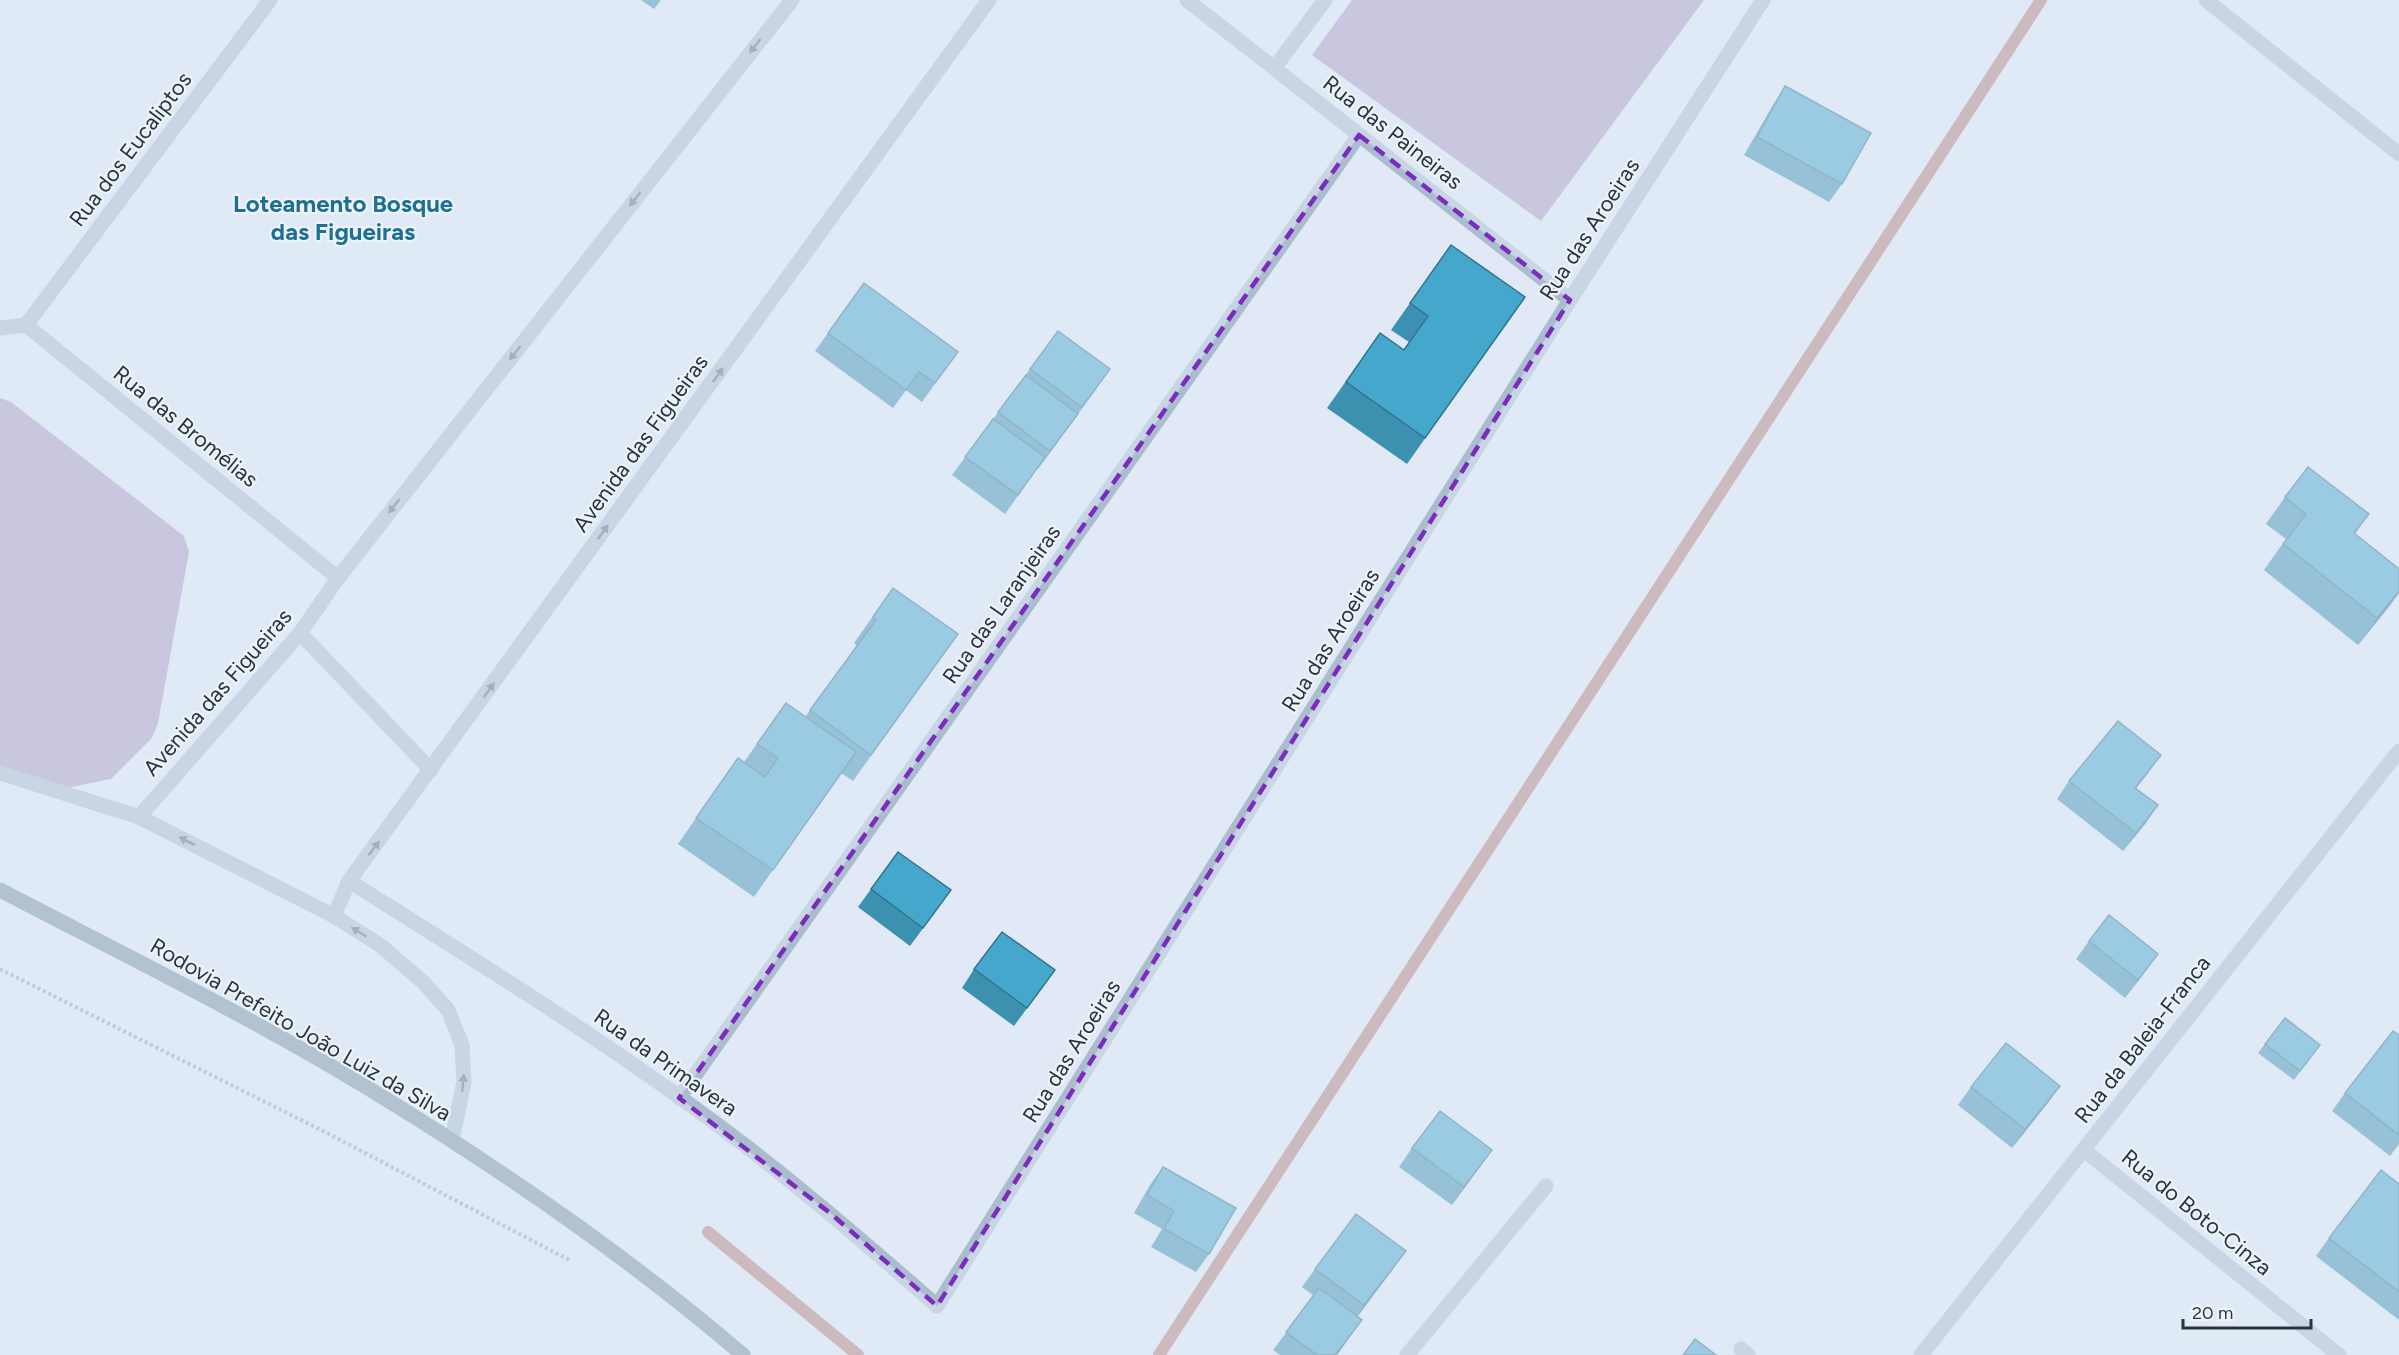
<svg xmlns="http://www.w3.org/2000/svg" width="2399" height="1355" font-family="Figtree,sans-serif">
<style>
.green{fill:#ad9ec5}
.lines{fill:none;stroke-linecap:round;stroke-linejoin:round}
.stream{stroke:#b4817d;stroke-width:12}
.path{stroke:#94a8ba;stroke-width:4;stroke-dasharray:3 3;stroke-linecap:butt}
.minor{stroke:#aabcce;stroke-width:15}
.secondary{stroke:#7b93a2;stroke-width:15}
.wall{fill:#3c90b0}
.shaded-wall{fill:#317590}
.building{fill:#46a7cd;stroke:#317590;stroke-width:1.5}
.oneway{fill:#5d6b76}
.marked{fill:none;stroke:#7b2cbf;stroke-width:4.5;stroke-dasharray:12 8;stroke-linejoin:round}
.labels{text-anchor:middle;stroke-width:4.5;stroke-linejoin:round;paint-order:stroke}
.street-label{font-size:22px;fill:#2a353b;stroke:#edf3fb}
.neighbourhood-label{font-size:24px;font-weight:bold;fill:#1e7090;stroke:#edf3fb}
</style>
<rect width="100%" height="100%" fill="#e0e9f5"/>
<g class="green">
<path d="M1352 0H1704L1541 221 1312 55Z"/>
<path d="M0 398 11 402 184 536 189 552 158 723 152 738 111 779 52 791 0 768Z"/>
</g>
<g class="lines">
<g class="stream">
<path d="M708 1232 858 1355"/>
<path d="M1159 1355 2041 0"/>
</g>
<path class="path" d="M0 969 325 1132 571 1261"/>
<g class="minor">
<path d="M1187 0 1570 300"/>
<path d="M2206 0 2399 154"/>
<path d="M1275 67 1325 0"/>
<path d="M26 325 270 0"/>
<path d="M0 328 26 325 338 578"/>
<path d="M300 633 431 770"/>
<path d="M0 773 139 817 334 916 380 945 423 982 448 1010 462 1045 464 1082 452 1140"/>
<path d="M139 817 300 633 338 578 792 0"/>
<path d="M349 881C487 968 627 1054 756 1154 819 1203 878 1254 937 1306L1570 300 1763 0"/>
<path d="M334 916 349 881 989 0"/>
<path d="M679 1098 1359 135"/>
<path d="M2084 1150 2339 1355"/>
<path d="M1741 1349 1748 1355"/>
<path d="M1407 1355 1546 1186"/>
<path d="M1921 1355 2399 751"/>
</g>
<path class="secondary" d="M0 890C121 953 245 1014 363 1085 495 1165 625 1254 743 1355"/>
</g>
<g class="wall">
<path d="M641 0H661L654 9Z"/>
<path d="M1785 86 1842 184 1829 202 1744 155 1773 105Z"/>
<path d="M1451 245 1525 297 1407 464 1327 408 1380 333 1404 350 1409 342 1391 330Z"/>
<path d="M1058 331 1097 388 1038 469H1037L1005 514 952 475Z"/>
<path d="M828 333 958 352 922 402 906 390 893 408 815 351Z"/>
<path d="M2285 497 2369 514 2355 534 2391 604 2358 645 2264 570 2286 539 2266 524Z"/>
<path d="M893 588 958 634 853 781 841 773 754 897 678 844 738 758 744 762 786 703 805 717 857 646 854 643Z"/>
<path d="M2148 773 2136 788 2158 805 2145 824 2123 851 2057 799 2069 781Z"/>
<path d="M871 889 938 908 910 946 858 907Z"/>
<path d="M2089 941 2158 954 2125 998 2076 959Z"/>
<path d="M974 969 1042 988 1014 1026 962 988Z"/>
<path d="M2399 1035V1144L2390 1156 2332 1111 2345 1093Z"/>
<path d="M2265 1044 2320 1045 2294 1080 2258 1053Z"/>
<path d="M2060 1086 2047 1104 2012 1148 1958 1105 1971 1087Z"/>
<path d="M1412 1148 1492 1150 1452 1205 1399 1167Z"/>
<path d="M1163 1167 1209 1254 1196 1272 1151 1247 1162 1229 1134 1213 1150 1185Z"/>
<path d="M2399 1184V1320L2316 1256 2329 1238Z"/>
<path d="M1315 1269H1393L1357 1316 1349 1338 1337 1355H1280L1273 1350 1314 1296 1302 1287Z"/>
</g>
<g class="shaded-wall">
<path d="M1078 414 1065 432 1038 469 1050 451Z"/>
<path d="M2399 591V593L2391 604 2358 645 2377 618Z"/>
<path d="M2161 755 2148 773 2122 806 2135 788Z"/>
<path d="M2158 805 2145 824 2123 851 2136 833Z"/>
<path d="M2158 954 2145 972 2125 998 2138 980Z"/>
<path d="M2060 1086 2047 1104 2012 1148 2025 1129Z"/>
<path d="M1492 1150 1479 1168 1452 1205 1464 1187Z"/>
<path d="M1406 1251 1393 1269 1352 1324 1364 1305Z"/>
<path d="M1362 1320 1349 1338 1337 1355H1335Z"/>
</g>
<g class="building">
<path d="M1785 86 1871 133 1842 184 1757 137Z"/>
<path d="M1451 245 1525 297 1425 438 1346 382 1380 333 1404 350 1428 316 1410 303Z"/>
<path d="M864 283 958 352 935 383 919 372 906 390 828 333Z"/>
<path d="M1058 331 1110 369 1082 407 1030 369Z"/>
<path d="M1026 375 1078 414 1050 451 998 412Z"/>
<path d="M993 419 1045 457 1018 495 965 457Z"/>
<path d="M2308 467 2369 514 2354 533 2399 569V591L2377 618 2283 544 2306 514 2285 497Z"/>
<path d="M893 588 958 634 871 755 810 710 876 620 873 617Z"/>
<path d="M786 703 856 752 773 870 696 818 738 758 765 777 778 758 757 744Z"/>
<path d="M2118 721 2161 755 2135 788 2158 805 2136 833 2069 781Z"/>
<path d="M898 852 951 890 923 928 871 889Z"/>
<path d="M2109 915 2158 954 2138 980 2089 941Z"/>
<path d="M1002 932 1055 970 1027 1008 974 969Z"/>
<path d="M2285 1018 2320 1045 2300 1071 2265 1044Z"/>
<path d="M2393 1031 2399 1035V1135L2345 1093Z"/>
<path d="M2006 1043 2060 1086 2025 1129 1971 1087Z"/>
<path d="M1440 1111 1492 1150 1464 1187 1412 1148Z"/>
<path d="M1163 1167 1236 1208 1209 1254 1164 1229 1174 1211 1147 1195Z"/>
<path d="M2381 1170 2399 1184V1292L2329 1238Z"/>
<path d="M1356 1214 1406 1251 1364 1305 1315 1269Z"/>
<path d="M1319 1288 1362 1320 1335 1355H1317L1286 1332Z"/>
<path d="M1695 1339 1716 1355H1683Z"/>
</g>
<defs><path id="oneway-solid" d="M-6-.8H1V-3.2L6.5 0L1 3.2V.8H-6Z" transform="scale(1.5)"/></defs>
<g class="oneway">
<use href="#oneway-solid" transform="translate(755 46) rotate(128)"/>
<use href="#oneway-solid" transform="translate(635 199) rotate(128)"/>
<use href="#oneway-solid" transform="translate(515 353) rotate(128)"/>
<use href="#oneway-solid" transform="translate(718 375) rotate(-54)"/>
<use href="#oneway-solid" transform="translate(394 506) rotate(128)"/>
<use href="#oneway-solid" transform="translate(603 532) rotate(-54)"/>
<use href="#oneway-solid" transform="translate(489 690) rotate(-54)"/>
<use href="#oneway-solid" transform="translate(187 841) rotate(-153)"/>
<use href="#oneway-solid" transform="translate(374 848) rotate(-53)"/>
<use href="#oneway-solid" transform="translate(359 932) rotate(-148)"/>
<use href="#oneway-solid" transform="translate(463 1083) rotate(-85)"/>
</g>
<path d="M0 0H2399V1355H0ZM1359 135 1570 300 937 1306 830 1213 679 1098Z" fill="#e0e9f5" fill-opacity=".55" fill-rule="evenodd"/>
<path class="marked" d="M1359 135 1570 300 937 1306 830 1213 679 1098Z"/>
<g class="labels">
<g class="street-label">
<text transform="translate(1393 132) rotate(38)" y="8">Rua das Paineiras</text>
<text transform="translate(130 149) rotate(-53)" y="8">Rua dos Eucaliptos</text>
<text transform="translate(1589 229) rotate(-57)" y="8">Rua das Aroeiras</text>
<text transform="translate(186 426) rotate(39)" y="8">Rua das Bromélias</text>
<text transform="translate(640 443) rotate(-54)" y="8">Avenida das Figueiras</text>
<text transform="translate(1001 604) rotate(-55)" y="8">Rua das Laranjeiras</text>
<text transform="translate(1330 640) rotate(-58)" y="8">Rua das Aroeiras</text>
<text transform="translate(217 692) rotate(-49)" y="8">Avenida das Figueiras</text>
<text transform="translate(301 1029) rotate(30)" y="8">Rodovia Prefeito João Luiz da Silva</text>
<text transform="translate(2142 1039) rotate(-52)" y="8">Rua da Baleia-Franca</text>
<text transform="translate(1071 1051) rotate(-58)" y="8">Rua das Aroeiras</text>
<text transform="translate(666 1062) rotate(35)" y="8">Rua da Primavera</text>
<text transform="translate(2197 1212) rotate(39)" y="8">Rua do Boto-Cinza</text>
</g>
<g class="neighbourhood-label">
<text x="343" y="212">Loteamento Bosque<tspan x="343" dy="28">das Figueiras</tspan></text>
</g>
</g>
<path d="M2183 1319v9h128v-9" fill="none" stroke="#2a353b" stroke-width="3"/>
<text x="2192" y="1319" font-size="18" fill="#2a353b" stroke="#edf3fb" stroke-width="4.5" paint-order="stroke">20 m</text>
</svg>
